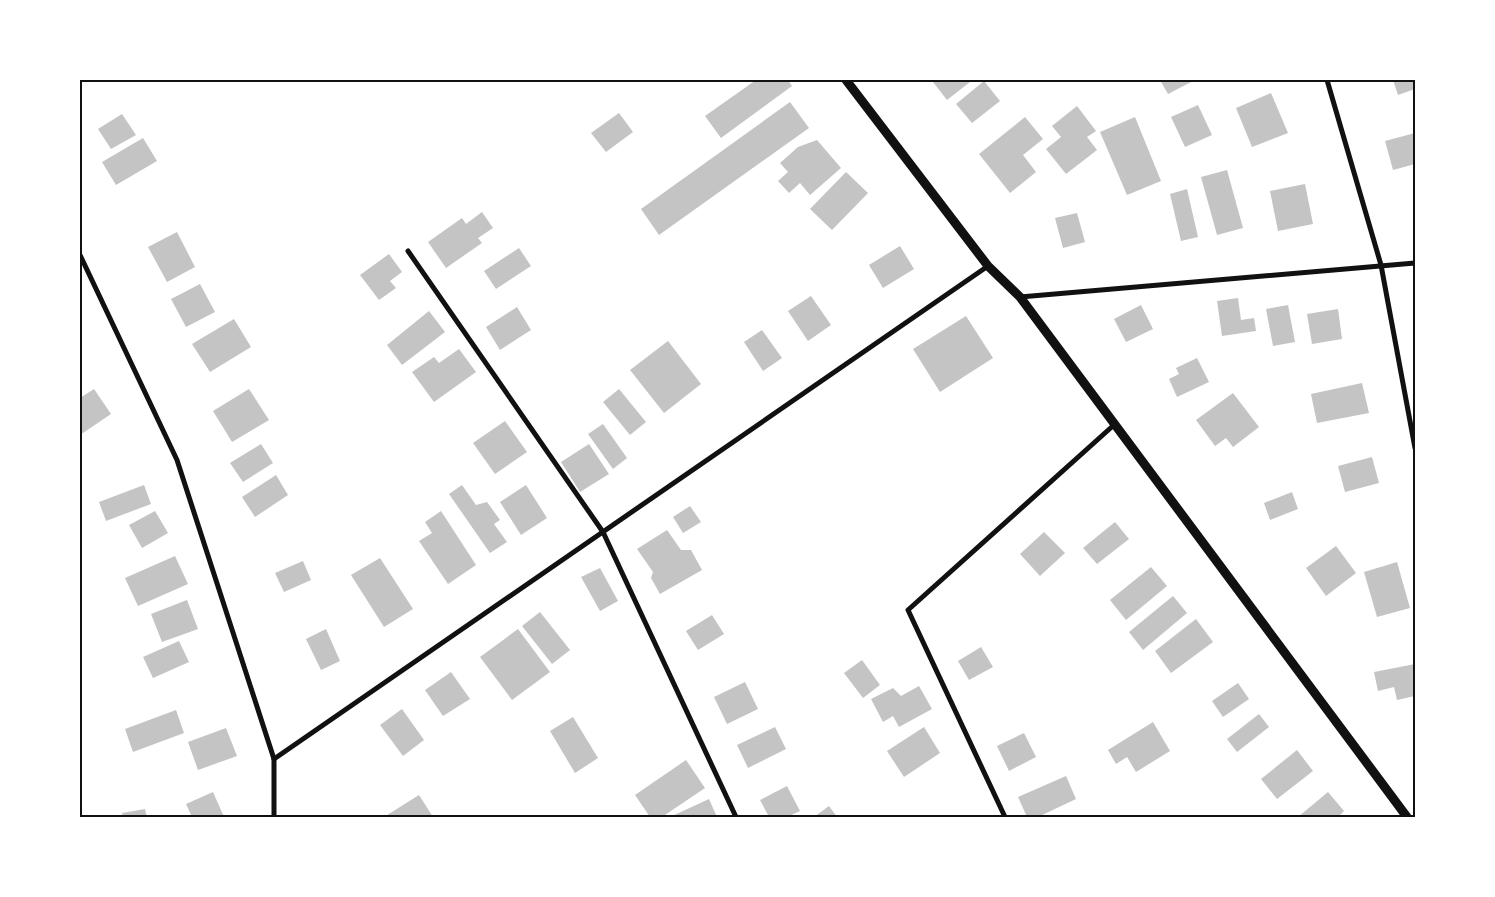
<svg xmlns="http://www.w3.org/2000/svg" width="1495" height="897" font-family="'Roboto Condensed',sans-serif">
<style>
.building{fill:#c4c4c4}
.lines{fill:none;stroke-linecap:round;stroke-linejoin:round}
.minor{stroke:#111;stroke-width:5}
.tertiary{stroke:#111;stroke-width:9}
.neatline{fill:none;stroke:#111;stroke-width:2}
</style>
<rect width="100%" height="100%" fill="#fff"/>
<g class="building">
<path d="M756 80H788L792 86 721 138 705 116Z"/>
<path d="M936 80H968L970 82 947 100 933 82Z"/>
<path d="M1160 80H1195L1168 94Z"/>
<path d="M1393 80H1415V89L1398 95Z"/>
<path d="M984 81 1000 101 972 123 956 104Z"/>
<path d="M1271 93 1288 133 1252 147 1236 108Z"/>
<path d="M790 102 809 128 659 235 641 209Z"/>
<path d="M1198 105 1212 135 1185 147 1171 117Z"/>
<path d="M1077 106 1096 131 1087 137 1097 150 1066 174 1046 149 1061 137 1052 126Z"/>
<path d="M619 113 633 132 606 152 591 133Z"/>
<path d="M122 114 136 135 111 149 98 129Z"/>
<path d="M1025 117 1043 139 1023 155 1036 172 1010 193 979 154Z"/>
<path d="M1135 117 1161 181 1127 195 1100 132Z"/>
<path d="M1415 133V164L1393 170 1385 141Z"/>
<path d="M143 138 157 161 116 185 102 162Z"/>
<path d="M817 140 841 168 810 195 800 183 789 193 778 181 788 172 780 163 798 147Z"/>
<path d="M1227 170 1243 228 1217 235 1201 177Z"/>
<path d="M846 172 868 193 832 230 810 209Z"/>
<path d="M1305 184 1313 224 1278 231 1270 191Z"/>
<path d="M1187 189 1198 237 1181 241 1170 194Z"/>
<path d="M482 212 493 228 478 238 482 243 446 268 428 242 462 218 466 224Z"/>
<path d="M1077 213 1085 242 1063 248 1055 218Z"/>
<path d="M177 232 195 267 167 282 148 247Z"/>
<path d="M900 246 914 269 883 288 869 265Z"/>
<path d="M519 248 531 266 496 289 484 271Z"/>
<path d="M389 254 402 272 390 281 396 288 379 300 360 275Z"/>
<path d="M200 284 215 312 186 327 171 299Z"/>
<path d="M811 296 831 325 808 341 788 311Z"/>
<path d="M1238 298 1241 320 1254 318 1256 331 1222 336 1217 301Z"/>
<path d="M1141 305 1153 329 1126 342 1114 319Z"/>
<path d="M1288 305 1295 342 1273 346 1266 309Z"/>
<path d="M517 307 531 330 500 350 486 327Z"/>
<path d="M1338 309 1342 339 1312 344 1307 314Z"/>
<path d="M429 311 445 332 402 365 387 345Z"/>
<path d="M966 316 993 358 940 392 913 349Z"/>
<path d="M234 319 251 347 210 372 192 344Z"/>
<path d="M762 330 782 358 763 371 744 342Z"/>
<path d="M668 341 701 384 664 413 630 370Z"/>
<path d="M459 349 476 372 434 402 412 372 434 357 439 363Z"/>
<path d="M1197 358 1209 382 1177 397 1169 379 1179 374 1176 368Z"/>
<path d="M1362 383 1369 413 1317 423 1311 394Z"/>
<path d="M94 389 111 414 80 435V398Z"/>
<path d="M249 389 269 420 232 442 213 411Z"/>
<path d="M619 389 646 422 630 435 603 402Z"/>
<path d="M1233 393 1259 427 1233 447 1226 438 1215 446 1196 420Z"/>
<path d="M505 421 527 452 495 474 473 443Z"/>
<path d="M603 424 627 458 613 469 588 434Z"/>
<path d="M261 444 273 463 243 482 230 463Z"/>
<path d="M589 444 609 474 580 492 561 462Z"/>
<path d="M1372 457 1379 483 1345 492 1338 466Z"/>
<path d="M276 475 288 495 255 517 242 497Z"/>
<path d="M144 485 151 504 106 521 99 502Z"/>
<path d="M462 485 476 505 487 502 500 520 494 524 507 542 490 553 449 494Z"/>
<path d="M526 485 547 518 521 535 500 502Z"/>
<path d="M1292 492 1298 509 1270 520 1264 503Z"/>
<path d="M690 506 701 522 683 533 673 517Z"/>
<path d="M155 511 168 533 142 548 129 525Z"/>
<path d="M441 511 476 565 448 584 419 541 432 533 425 522Z"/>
<path d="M1115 522 1129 539 1097 564 1083 548Z"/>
<path d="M667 530 681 550H691L702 570 660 594 651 578 653 572 637 549Z"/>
<path d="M1044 532 1065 553 1040 576 1020 554Z"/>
<path d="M1336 546 1356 573 1326 596 1306 568Z"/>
<path d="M175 556 188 584 138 606 125 578Z"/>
<path d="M380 558 413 609 384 627 351 575Z"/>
<path d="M303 561 311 580 284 592 275 573Z"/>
<path d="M1397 562 1410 608 1377 617 1364 572Z"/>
<path d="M1151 567 1167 586 1126 620 1110 600Z"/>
<path d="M600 568 618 601 600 611 581 577Z"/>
<path d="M1173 596 1187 613 1143 650 1129 632Z"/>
<path d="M187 600 198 629 162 642 151 614Z"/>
<path d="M540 612 570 650 552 664 522 626Z"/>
<path d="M712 615 724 634 698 650 686 631Z"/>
<path d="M1196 619 1213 642 1171 673 1155 651Z"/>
<path d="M326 629 340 661 321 670 306 639Z"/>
<path d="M518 629 550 672 512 700 480 657Z"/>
<path d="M179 641 189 662 153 678 143 657Z"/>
<path d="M981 647 993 667 969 680 958 661Z"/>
<path d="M862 660 880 685 863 698 844 673Z"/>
<path d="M1415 664V696L1397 700 1394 687 1378 691 1374 672Z"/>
<path d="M451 672 470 699 443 716 425 690Z"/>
<path d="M745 682 758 709 727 724 714 697Z"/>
<path d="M1238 683 1249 699 1223 717 1212 701Z"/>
<path d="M919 686 932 709 899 727 893 716 883 722 871 699 893 688 901 696Z"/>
<path d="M402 709 424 740 403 756 380 725Z"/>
<path d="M176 710 184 733 133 752 125 729Z"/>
<path d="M1259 714 1269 727 1237 752 1227 739Z"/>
<path d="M573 717 598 758 575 773 550 731Z"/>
<path d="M1153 722 1170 751 1136 772 1127 757 1116 764 1108 750Z"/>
<path d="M775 727 786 749 748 768 737 745Z"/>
<path d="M924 727 940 753 904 777 887 751Z"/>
<path d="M226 728 237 756 198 770 188 742Z"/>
<path d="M1024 733 1036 757 1009 771 997 746Z"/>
<path d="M1297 750 1313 771 1277 799 1261 779Z"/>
<path d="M686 760 705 788 662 817H650L635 795Z"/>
<path d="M1066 776 1076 799 1038 817H1027L1018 797Z"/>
<path d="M787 786 800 811 787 817H769L760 800Z"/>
<path d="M213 792 224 817H192L186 804Z"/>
<path d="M1328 792 1344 811 1338 817H1298Z"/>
<path d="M419 795 433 817H384Z"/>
<path d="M709 799 717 817H670Z"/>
<path d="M829 806 837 817H814Z"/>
<path d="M145 809 147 817H123L122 813Z"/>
</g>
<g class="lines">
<g class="minor">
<path d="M1327 80 1381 265 1415 448"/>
<path d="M408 251 603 532 736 817"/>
<path d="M80 255 177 460 274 759V817"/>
<path d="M1020 297 1415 263"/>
<path d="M274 759 988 266"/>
<path d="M1005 817 908 610 1115 424"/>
</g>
<path class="tertiary" d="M846 80 988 266 1020 297 1407 817"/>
</g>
<rect width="1495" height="897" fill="none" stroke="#ffffff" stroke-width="162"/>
<rect x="81" y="81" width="1333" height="735" class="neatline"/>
</svg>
